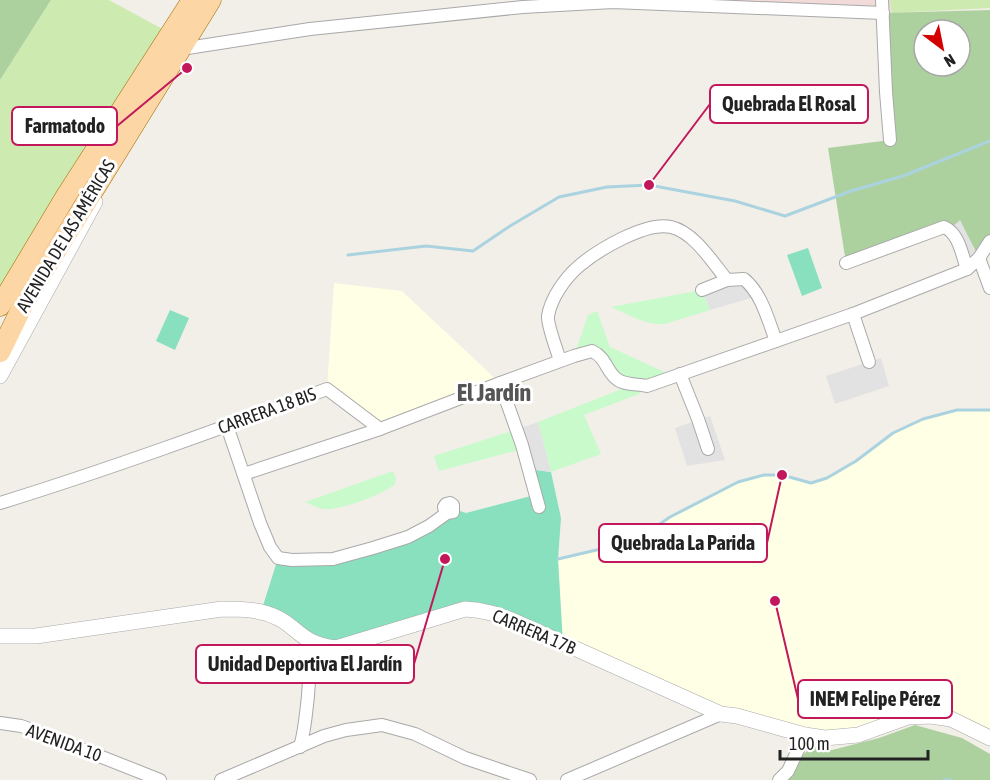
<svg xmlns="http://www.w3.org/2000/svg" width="990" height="780" font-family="'Asap Condensed',sans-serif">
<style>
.commercial{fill:#f2dad9}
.education{fill:#ffffe5}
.grass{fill:#cdebb0}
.forest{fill:#add19e;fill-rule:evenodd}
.park{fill:#c8facc}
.pitch{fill:#88e0be}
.parking{fill:#e2e2e2}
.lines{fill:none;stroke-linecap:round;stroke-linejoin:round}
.stream{stroke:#aad3df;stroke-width:3}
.minor-casing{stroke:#a9a9a9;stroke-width:14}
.tertiary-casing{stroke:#a9a9a9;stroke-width:16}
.primary-casing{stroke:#a06b00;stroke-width:21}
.minor{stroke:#fff;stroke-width:12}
.tertiary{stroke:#fff;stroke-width:15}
.primary{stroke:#fcd6a4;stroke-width:20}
.labels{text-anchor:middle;stroke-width:6;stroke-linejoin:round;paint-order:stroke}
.street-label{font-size:18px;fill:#222;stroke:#fff}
.district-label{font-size:24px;font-weight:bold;fill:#555;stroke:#fff}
.leader{fill:none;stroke:#c2185b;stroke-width:2}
.callout-dot{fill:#c2185b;stroke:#fff;stroke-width:2}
.callout{fill:#fff;stroke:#c2185b;stroke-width:2}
.callout-label{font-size:20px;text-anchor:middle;font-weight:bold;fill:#222}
</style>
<rect width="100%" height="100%" fill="#f2efe9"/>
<path class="commercial" d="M613 0H990V8L883 13Z"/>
<g class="education">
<path d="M334 283 402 291 500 383 380 429 327 389Z"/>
<path d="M957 410H990V738L931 716 825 738 737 716 563 644 558 559 635 541 670 517 738 482 764 475H782L811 483 827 478 856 461 893 433 923 419Z"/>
</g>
<g class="grass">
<path d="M51 0H109L170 33 0 295V80Z"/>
<path d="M890 0H990V8L892 13Z"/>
</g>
<g class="forest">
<path d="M0 0H51L0 80Z"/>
<path d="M990 10V242L979 258 973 246 950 229 846 263 828 148 890 140 883 13ZM924 30H960V66H924Z"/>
<path d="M915 725 962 738 990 754V780H774L813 746 832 750 879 738Z"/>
</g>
<g class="park">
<path d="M702 290 710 310 665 324C647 326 627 314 611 307Z"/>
<path d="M597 311 610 347 673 376 647 386 639 394 584 415 601 454 551 472 538 422 634 384 624 383 600 355 574 356 588 315Z"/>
<path d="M515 430 519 450 439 471 434 456Z"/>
<path d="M393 471 396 478 395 484C385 494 336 512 323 509 317 508 310 504 305 502Z"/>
</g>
<g class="pitch">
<path d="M808 248 822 288 802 296 787 255Z"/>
<path d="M170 310 189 318 175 350 156 341Z"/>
<path d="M529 469 551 472 561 518 558 559 563 644 480 610 336 648 261 612 278 558 292 560 373 548 454 509 466 513 531 496Z"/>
</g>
<g class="parking">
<path d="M960 220 979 258 967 269 950 229Z"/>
<path d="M744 279 758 296 710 310 702 290Z"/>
<path d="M881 358 889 386 835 404 826 376Z"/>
<path d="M710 416 725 460 687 466 675 428Z"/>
<path d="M538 422 551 472 529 469 515 430Z"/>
</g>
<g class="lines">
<g class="stream">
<path d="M348 255 426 246 473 251 510 226 559 197 607 187 649 185 735 201 785 216 851 191 903 176 990 141"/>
<path d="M558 559 635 541 670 517 738 482 764 475H782L811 483 827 478 856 461 893 433 923 419 957 410H990"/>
<path d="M944 780H950"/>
</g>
<defs>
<g id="minor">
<path d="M882 0 886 92 890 140"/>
<path d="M181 49 310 29 523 7 613 2 883 13"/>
<path d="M979 258 990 288"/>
<path d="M846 263 944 227C959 233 962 255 967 269"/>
<path d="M702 290 727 280 744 279C762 294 768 320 776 341"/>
<path d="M853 314 869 362"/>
<path d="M560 360C557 351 547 324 548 316 551 298 565 278 579 266 598 250 646 221 671 227 694 232 713 263 727 280"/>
<path d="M680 374 698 419 708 449"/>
<path d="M500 383 522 445 539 507"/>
<path d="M227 426 260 523 270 547 278 558 292 560 333 559 373 548 408 537 429 526 447 513 453 512V505L450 503 446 504 444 507 445 511 447 513"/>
<path d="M244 474 380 429"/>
<path d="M0 503C110 469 219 429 327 389L380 429 500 383 574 356 592 351C607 358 606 372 618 380 625 385 638 384 647 386L853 314 967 269 979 258 990 241"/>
<path d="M310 666 325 654 336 648"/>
<path d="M0 723 21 726 41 733 160 780"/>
<path d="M300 747C305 730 306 713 308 696 309 677 312 659 309 640"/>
<path d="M221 780 324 736 346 730 382 725 415 734 465 758 530 780"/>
<path d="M567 780 721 714"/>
<path d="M779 780 788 771 805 735"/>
</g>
<g id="tertiary">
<path d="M0 376 95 202"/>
<path d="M0 636H36L222 609C241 609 260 609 278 618 289 623 298 634 309 640 318 645 327 647 336 648L465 609C484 610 496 614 514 621L721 714 737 716 805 735 825 738 858 735 908 717 931 716 951 719 990 738"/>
</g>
<g id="primary">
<path d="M0 306 66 196 192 0"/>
<path d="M0 352 24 303 211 0"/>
</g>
</defs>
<use href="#minor" class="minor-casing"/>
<use href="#tertiary" class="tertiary-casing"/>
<use href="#primary" class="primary-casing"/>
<use href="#minor" class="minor"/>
<use href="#tertiary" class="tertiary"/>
<use href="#primary" class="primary"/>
</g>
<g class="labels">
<g class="street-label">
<text transform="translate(66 236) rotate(-59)" y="6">AVENIDA DE LAS AMÉRICAS</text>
<text transform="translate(267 411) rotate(-20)" y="6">CARRERA 18 BIS</text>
<text transform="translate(534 632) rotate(23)" y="6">CARRERA 17B</text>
<text transform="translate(64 743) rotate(20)" y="6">AVENIDA 10</text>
</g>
<g class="district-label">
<text x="494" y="401">El Jardín</text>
</g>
</g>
<path class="leader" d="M649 185L710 104M187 68L117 126M782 475L767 543M445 559L414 664M775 601L798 699"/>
<g class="callout-dot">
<circle cx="649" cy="185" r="6"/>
<circle cx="187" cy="68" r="6"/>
<circle cx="782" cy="475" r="6"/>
<circle cx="445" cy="559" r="6"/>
<circle cx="775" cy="601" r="6"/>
</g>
<g class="callout">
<rect x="710" y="85" width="158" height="38" rx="6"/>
<rect x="12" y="107" width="105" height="38" rx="6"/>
<rect x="599" y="524" width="168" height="38" rx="6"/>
<rect x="196" y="645" width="218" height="38" rx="6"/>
<rect x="798" y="680" width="154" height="38" rx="6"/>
</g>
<g class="callout-label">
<text x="789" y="111">Quebrada El Rosal</text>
<text x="65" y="133">Farmatodo</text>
<text x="683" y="550">Quebrada La Parida</text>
<text x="305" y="671">Unidad Deportiva El Jardín</text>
<text x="875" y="706">INEM Felipe Pérez</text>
</g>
<g transform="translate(942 48) rotate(148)"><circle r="28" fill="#ffffff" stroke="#a7a7a7" stroke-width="1.5"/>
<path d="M0-4.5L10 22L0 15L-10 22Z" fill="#d40000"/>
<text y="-9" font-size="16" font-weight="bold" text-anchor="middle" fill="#222222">N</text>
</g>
<path d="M780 750v9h148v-9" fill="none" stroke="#222222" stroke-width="3"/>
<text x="789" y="750" font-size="18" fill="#222222" stroke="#ffffff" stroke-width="4.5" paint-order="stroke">100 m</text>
</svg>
